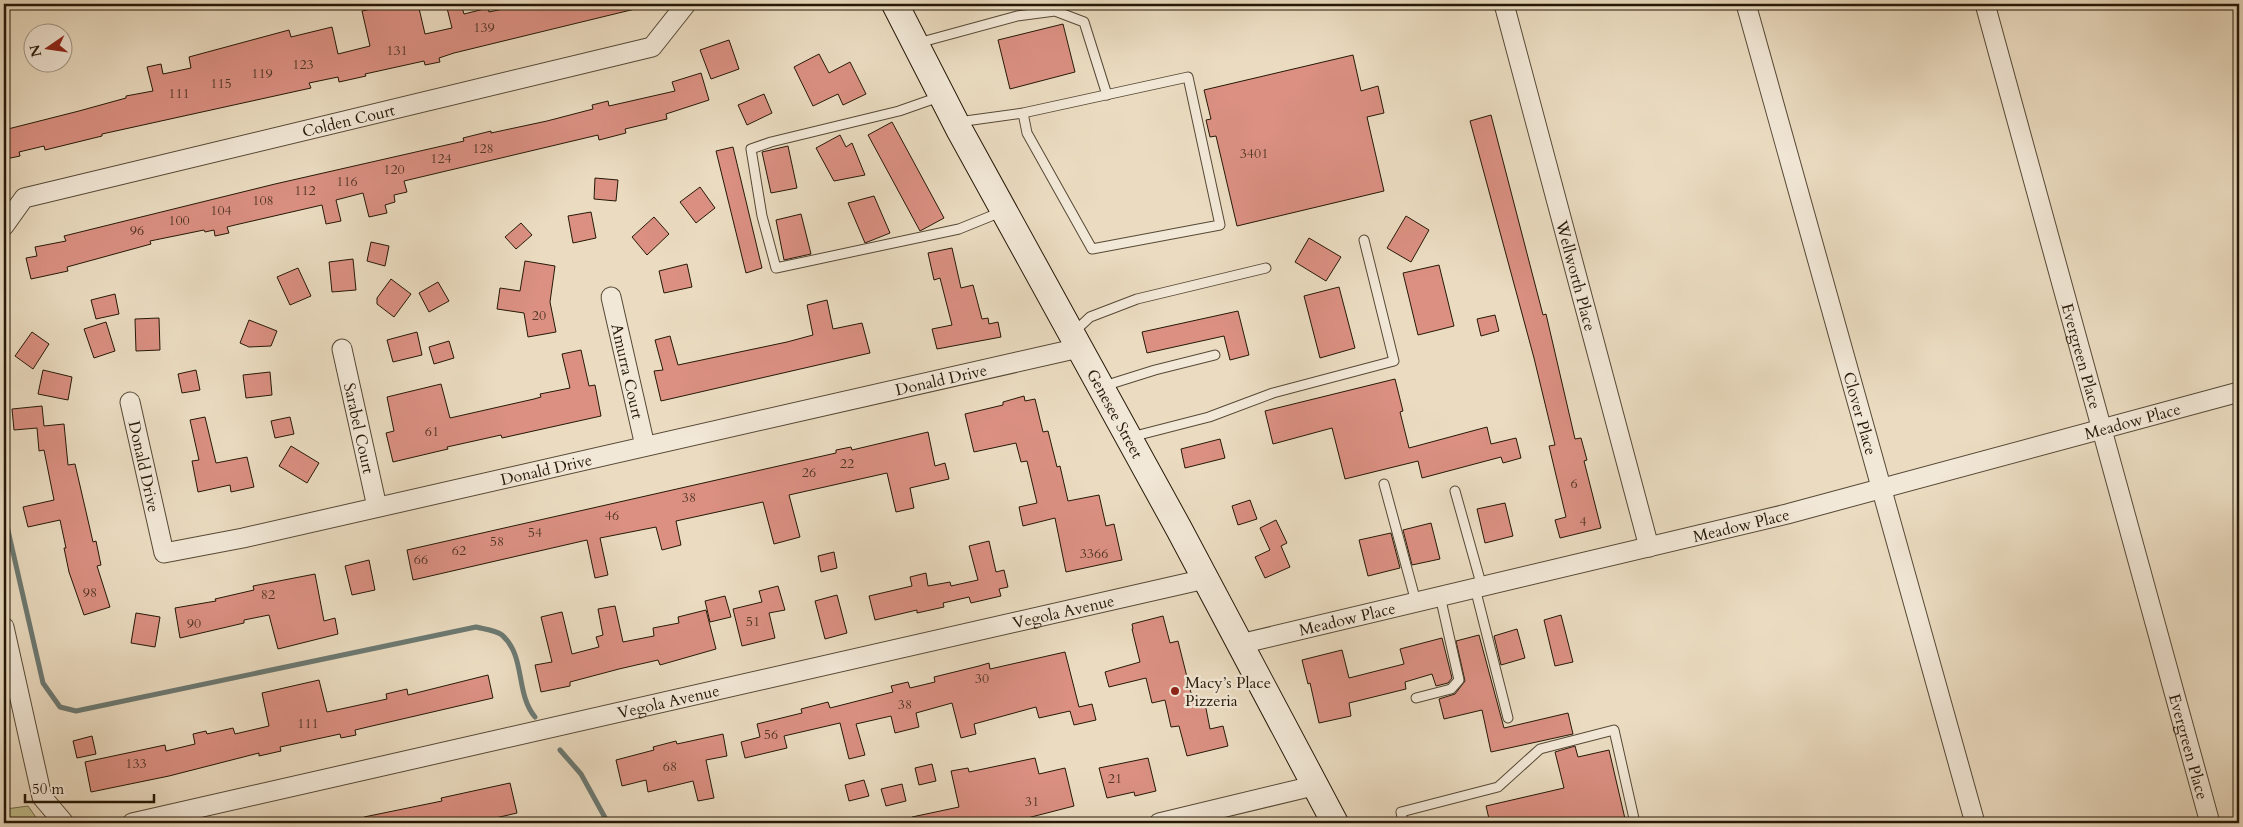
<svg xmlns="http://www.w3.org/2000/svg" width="2243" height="827" font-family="Cardo,serif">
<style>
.green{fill:#c0be8d;stroke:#726b4a}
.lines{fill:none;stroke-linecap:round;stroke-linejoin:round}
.stream{stroke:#6c7972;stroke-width:5}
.building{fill:#db9082;stroke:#251807}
.service-casing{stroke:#564936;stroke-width:11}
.minor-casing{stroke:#564936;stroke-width:21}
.secondary-casing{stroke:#251807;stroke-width:28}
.service{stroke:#f2e8d7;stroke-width:9}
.minor{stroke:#f2e8d7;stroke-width:19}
.secondary{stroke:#f2e8d7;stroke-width:26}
.poi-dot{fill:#8f2418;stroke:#f2e8d7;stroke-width:2}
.labels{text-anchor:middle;stroke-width:4.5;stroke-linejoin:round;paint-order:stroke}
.number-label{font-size:14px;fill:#523626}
.street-label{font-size:16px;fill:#251807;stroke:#f2e8d7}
.poi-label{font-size:16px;fill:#251807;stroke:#f2e8d7;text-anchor:start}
</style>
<rect width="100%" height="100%" fill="#ebdcc1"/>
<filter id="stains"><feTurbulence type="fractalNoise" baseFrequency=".004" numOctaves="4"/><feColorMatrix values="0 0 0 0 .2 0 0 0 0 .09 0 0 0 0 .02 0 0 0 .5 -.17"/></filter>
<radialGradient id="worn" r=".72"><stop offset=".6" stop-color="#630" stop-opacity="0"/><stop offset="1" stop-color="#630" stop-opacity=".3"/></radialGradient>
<path class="green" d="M28 806 40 823H4L6 809Z"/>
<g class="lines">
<g class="stream">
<path d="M4 513 43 683 60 707 76 711 476 627C484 629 496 630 502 635 526 656 515 693 535 717"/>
<path d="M560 750 581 774 608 823"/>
</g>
</g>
<g class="building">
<path d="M395 4H418L425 34 452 28 446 4H461L464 14 488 8 489 12 526 4H634L635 9 454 53 439 58 440 62 425 65 424 61 365 74 366 76 339 82 338 77 309 83 311 88 102 134V136L45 150 44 146 19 152 20 156 6 159 4 130 79 111 126 98V96L153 91 147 67 161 64 163 74 191 68 189 57 289 30 291 37 332 27 338 54 370 46 362 11Z"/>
<path d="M1063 24 1075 72 1010 89 998 40Z"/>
<path d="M729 40 739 69 711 79 700 50Z"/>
<path d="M819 54 829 73 850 62 866 94 843 105 838 94 813 106 794 67Z"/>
<path d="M1353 55 1361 91 1378 86 1384 113 1367 117 1384 191 1237 226 1216 136 1210 137 1206 120 1211 119 1204 90Z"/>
<path d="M701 73 709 100 666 114 667 119 625 129 626 133 599 140 598 135 404 181 407 192 394 195 395 202 385 205 387 213 369 217 363 193 336 200 341 221 326 224 322 205 235 225 227 227 229 233 215 236 214 230 205 232 204 230 150 241 151 244 67 267 68 271 31 279 26 258 37 256 35 247 66 241 64 236 275 184 464 141 463 138 491 131V133L547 121 593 109 592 105 608 101 609 106 675 91 672 82Z"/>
<path d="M764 94 772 113 747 125 738 105Z"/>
<path d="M1491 115 1543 315 1546 314 1575 439 1581 438 1587 460 1584 461 1601 528 1560 538 1555 520 1566 517 1549 446 1555 445 1534 358 1470 121Z"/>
<path d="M892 122 944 218 920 231 868 135Z"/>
<path d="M840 135 846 147 852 143 865 175 834 181 816 148Z"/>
<path d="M788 146 797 188 771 193 762 152Z"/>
<path d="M733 147 762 268 746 273 716 151Z"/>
<path d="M595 178 618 180 616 201 594 199Z"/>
<path d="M700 187 715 208 696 223 680 202Z"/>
<path d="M874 196 890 233 865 243 848 203Z"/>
<path d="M591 212 596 238 573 243 568 216Z"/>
<path d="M801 214 811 254 784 260 776 220Z"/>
<path d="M1406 216 1429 230 1411 262 1387 248Z"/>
<path d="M654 217 669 234 647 255 632 237Z"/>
<path d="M521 223 532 235 516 249 505 237Z"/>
<path d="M1309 238 1341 257 1326 281 1295 262Z"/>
<path d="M371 242 389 246 385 266 367 261Z"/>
<path d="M952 248 961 288 973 285 982 319 988 318 989 324 998 322 1001 337 937 349 932 329 952 325 940 278 934 280 928 253Z"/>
<path d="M353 259 356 290 332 292 329 262Z"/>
<path d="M525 261 555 266 550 302 556 332 528 337 524 313 497 309 500 288 520 291Z"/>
<path d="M687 264 692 287 664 293 659 271Z"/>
<path d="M1439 265 1454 326 1418 335 1403 273Z"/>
<path d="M298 268 311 296 290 305 277 277Z"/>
<path d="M391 279 411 294 394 317 377 304V298Z"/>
<path d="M438 282 449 301 429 312 419 293Z"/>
<path d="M1339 287 1355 348 1320 358 1304 296Z"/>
<path d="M115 294 119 314 96 319 91 300Z"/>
<path d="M827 300 833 329 862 323 870 353 661 401 654 371 663 370 655 340 670 336 678 365 787 342 813 335 807 305Z"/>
<path d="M1238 311 1249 355 1230 360 1224 336 1147 353 1142 332Z"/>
<path d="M1495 315 1499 331 1481 336 1477 319Z"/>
<path d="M159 318 160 350 136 351 135 319Z"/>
<path d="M249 320 277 331 271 346 249 347 240 343Z"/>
<path d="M106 322 115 351 94 358 84 329Z"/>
<path d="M32 332 49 344 33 369 15 356Z"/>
<path d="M417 332 422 355 393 362 387 340Z"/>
<path d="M449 341 454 358 434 364 429 347Z"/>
<path d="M581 350 589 386 595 385 601 416 502 438 501 435 447 447 448 449 393 462 386 433 394 431 387 397 441 384 450 418 534 399 541 397 540 394 570 388 562 354Z"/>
<path d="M43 370 72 377 68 400 38 394Z"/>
<path d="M196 370 200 390 182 393 178 374Z"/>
<path d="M270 372 272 395 246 398 243 375Z"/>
<path d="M1395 379 1403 411 1400 412 1409 448 1487 427 1491 444 1516 438 1521 458 1503 463 1501 457 1422 478 1418 461 1345 479 1332 428 1273 444 1265 411Z"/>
<path d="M1024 396 1025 401 1035 399 1043 432 1048 431 1057 467 1060 466 1068 501 1099 495 1106 526 1114 524 1122 560 1066 572 1055 518 1023 526 1019 507 1037 503 1027 461 1021 462 1016 443 974 452 965 414 1003 405V402Z"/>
<path d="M42 406 44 426 64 424 68 465 75 464 93 542 96 541 101 565 97 566 110 607 84 615 69 572 64 548H66L60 520 28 527 23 507 54 500 44 450 39 451 37 428 14 430 12 409Z"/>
<path d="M205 417 216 463 247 457 254 487 231 492 230 485 198 492 192 461 199 460 190 420Z"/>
<path d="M290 417 294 434 275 438 271 421Z"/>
<path d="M928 432 935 466 945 463 949 479 910 488 914 508 896 512 887 473 789 495 800 537 774 544 763 502 676 521 681 545 662 550 656 527 600 538 608 575 595 578 587 540 413 580 407 550 836 453V450L851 447 852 450Z"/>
<path d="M1220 439 1225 458 1185 468 1181 449Z"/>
<path d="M291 446 319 463 307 483 279 466Z"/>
<path d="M1250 500 1257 519 1238 525 1232 506Z"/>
<path d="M1505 503 1513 536 1485 543 1477 509Z"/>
<path d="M1276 520 1287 543 1281 546 1290 567 1265 578 1255 557 1270 550 1260 528Z"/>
<path d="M1431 523 1440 559 1412 565 1403 530Z"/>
<path d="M1391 533 1400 568 1368 576 1359 540Z"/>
<path d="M989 541 996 572 1004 570 1008 587 999 589 1001 596 971 603 969 597 943 603 944 607 917 613V610L875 620 869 596 912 586 910 577 926 573 928 586 950 582 951 586 978 580 969 546Z"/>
<path d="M834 552 837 568 821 572 818 556Z"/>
<path d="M369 560 375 590 352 595 345 566Z"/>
<path d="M315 574 324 621 335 618 338 634 278 649 269 615 244 620V623L180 638 175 608 216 601 215 599 254 590 253 586Z"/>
<path d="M778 586 785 610 769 613 775 638 742 646 733 609 762 602 759 591Z"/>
<path d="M837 595 847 633 825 639 815 601Z"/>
<path d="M725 596 731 617 710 622 705 601Z"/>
<path d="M615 606 623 642 654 636 653 628 679 623 678 617 706 610 716 649 660 665 658 660 619 669 570 682V686L541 692 535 665 552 662 541 617 562 612 572 654 599 647 596 637 603 635 598 609Z"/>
<path d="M136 613 160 617 155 647 131 643Z"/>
<path d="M1561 615 1573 662 1555 666 1544 620Z"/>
<path d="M1163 616 1170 643 1178 641 1193 701 1204 698 1210 729 1223 726 1228 746 1187 756 1179 726 1171 727 1165 700 1152 703 1146 678 1109 687 1105 672 1140 662 1132 629H1133L1132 624Z"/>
<path d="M1517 629 1525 658 1501 665 1494 636Z"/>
<path d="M1479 635 1504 728 1568 713 1573 734 1491 752 1482 710 1444 719 1439 699 1455 694 1465 681 1456 641Z"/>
<path d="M1442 638 1452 678 1448 683 1436 686 1432 674 1405 682 1406 689 1349 703 1351 716 1319 723 1310 683 1308 684 1302 660 1342 650 1349 678 1404 664 1400 649Z"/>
<path d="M1065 652 1079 707 1092 704 1096 720 1074 725 1070 711 1039 718 1036 707 974 724 976 734 961 738 952 703 916 713 919 727 895 733 891 716 856 724 865 755 849 759 840 723 784 736 787 748 745 758 741 742 760 737 757 724 802 713 801 709 828 702 830 708 893 692 891 686 908 682 910 688 935 682 934 677 979 666 989 663 990 669Z"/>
<path d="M488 675 493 698 372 726 355 730 356 735 341 738 340 734 280 747 281 751 259 756V753L169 776 91 792 85 762 165 745 166 751 195 744 193 734 206 731 207 734 233 728 235 734 269 726 262 693 319 680 327 712 387 699 386 694 407 689 408 695Z"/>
<path d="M723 734 727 756 706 760 714 798 698 801 693 781 648 792 646 780 622 786 616 760 654 750 653 747 676 741 677 744Z"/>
<path d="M92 736 96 754 77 758 73 741Z"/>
<path d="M1575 746 1578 757 1609 750 1626 823H1490L1486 806 1564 788 1555 752Z"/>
<path d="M1035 758 1039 774 1065 768 1074 806 1008 823H913L912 817 959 807 951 771 968 768 969 772Z"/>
<path d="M1148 758 1156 791 1135 796 1134 792 1107 798 1099 768Z"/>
<path d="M932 764 936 781 919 785 915 768Z"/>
<path d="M864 780 869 796 849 801 845 785Z"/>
<path d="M510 783 517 813 474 823H365L364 817 442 801 441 798Z"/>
<path d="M902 784 906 801 886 806 881 789Z"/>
</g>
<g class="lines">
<defs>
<g id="service">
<path d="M918 43 1017 16 1055 11 1084 22 1107 95"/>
<path d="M939 97 899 111 771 142 751 149 762 216 776 268 959 229 1001 212"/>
<path d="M958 122 1023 113 1188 77 1220 225 1092 249 1027 133 1023 113"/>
<path d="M1074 332 1090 317 1137 299 1266 268"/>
<path d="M1104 386 1155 370 1215 355"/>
<path d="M1131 437 1209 417 1273 393 1394 361 1364 240"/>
<path d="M1384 484 1416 602"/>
<path d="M1455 491 1482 587"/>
<path d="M1475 588 1508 718"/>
<path d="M1416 698 1451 689 1459 680 1440 596"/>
<path d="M1403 823 1401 812 1498 787 1540 749 1614 730 1635 823"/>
</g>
<g id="minor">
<path id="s1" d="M1504 4 1649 547"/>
<path id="s2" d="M1746 4 1975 823"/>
<path id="s3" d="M1985 4 2210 823"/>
<path id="s4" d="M4 226 24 198 652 47 686 4"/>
<path id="s5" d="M611 297 645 446"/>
<path id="s6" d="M342 349 377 507"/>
<path id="s7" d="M130 402 164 553 243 538 1079 348"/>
<path d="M4 627 42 797 64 823"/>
<path id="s8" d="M1240 644 1787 514 2239 392"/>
<path id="s9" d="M132 823 1205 579"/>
<path d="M1159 823 1313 786"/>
</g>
<g id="secondary">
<path id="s10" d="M895 4 960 131 1179 529 1335 823"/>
</g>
</defs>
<use href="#service" class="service-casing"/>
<use href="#minor" class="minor-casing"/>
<use href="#secondary" class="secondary-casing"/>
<use href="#service" class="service"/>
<use href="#minor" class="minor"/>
<use href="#secondary" class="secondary"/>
</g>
<circle class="poi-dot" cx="1175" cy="691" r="5"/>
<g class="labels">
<g class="number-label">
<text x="484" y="32">139</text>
<text x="397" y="55">131</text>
<text x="303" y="69">123</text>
<text x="262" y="78">119</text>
<text x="221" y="88">115</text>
<text x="179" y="98">111</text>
<text x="483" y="153">128</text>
<text x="1254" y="158">3401</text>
<text x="441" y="163">124</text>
<text x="394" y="174">120</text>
<text x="347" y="186">116</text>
<text x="305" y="195">112</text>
<text x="263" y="205">108</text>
<text x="221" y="215">104</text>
<text x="179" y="225">100</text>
<text x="137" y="235">96</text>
<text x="539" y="320">20</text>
<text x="432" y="436">61</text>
<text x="847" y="468">22</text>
<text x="809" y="477">26</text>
<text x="1574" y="488">6</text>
<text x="689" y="502">38</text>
<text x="612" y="520">46</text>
<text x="1583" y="526">4</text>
<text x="535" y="537">54</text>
<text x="497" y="546">58</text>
<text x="459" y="555">62</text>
<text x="1094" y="558">3366</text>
<text x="421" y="564">66</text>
<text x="90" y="597">98</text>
<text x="268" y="599">82</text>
<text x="753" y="626">51</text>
<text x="194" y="628">90</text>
<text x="982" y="683">30</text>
<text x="905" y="709">38</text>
<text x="308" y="728">111</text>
<text x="771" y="739">56</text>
<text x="136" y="768">133</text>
<text x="670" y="771">68</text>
<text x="1115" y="783">21</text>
<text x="1032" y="806">31</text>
</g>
<g class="street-label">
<text dy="6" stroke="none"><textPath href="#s4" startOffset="368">Colden Court</textPath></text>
<text dy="6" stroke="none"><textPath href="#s1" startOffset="281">Wellworth Place</textPath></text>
<text dy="6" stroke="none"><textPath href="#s3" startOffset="365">Evergreen Place</textPath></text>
<text dy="6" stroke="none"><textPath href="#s5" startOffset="76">Amurra Court</textPath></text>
<text dy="6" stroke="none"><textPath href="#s7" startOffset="951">Donald Drive</textPath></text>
<text dy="6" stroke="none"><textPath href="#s10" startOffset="465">Genesee Street</textPath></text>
<text dy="6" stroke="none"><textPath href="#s2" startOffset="425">Clover Place</textPath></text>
<text dy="6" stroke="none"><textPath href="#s8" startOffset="920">Meadow Place</textPath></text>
<text dy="6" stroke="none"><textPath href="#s6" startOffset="81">Sarabel Court</textPath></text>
<text dy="6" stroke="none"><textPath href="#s7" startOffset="66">Donald Drive</textPath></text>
<text dy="6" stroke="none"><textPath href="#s7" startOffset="546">Donald Drive</textPath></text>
<text dy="6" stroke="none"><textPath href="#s8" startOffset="515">Meadow Place</textPath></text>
<text dy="6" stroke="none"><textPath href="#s9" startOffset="955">Vegola Avenue</textPath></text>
<text dy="6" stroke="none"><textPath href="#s8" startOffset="110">Meadow Place</textPath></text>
<text dy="6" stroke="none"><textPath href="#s9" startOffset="550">Vegola Avenue</textPath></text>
<text dy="6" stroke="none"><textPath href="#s3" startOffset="770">Evergreen Place</textPath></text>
</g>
<g class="poi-label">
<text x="1185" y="688">Macy’s Place<tspan x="1185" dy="18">Pizzeria</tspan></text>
</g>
</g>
<rect width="2243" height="827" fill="none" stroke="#ebdcc1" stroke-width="20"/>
<rect x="5" y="5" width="2233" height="817" fill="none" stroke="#251807" stroke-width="2.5"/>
<rect x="10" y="10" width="2223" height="807" fill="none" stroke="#251807"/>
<g transform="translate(48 48) rotate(257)"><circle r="24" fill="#f2e8d7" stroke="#a09584"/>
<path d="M0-4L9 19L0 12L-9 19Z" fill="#8f2418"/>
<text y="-8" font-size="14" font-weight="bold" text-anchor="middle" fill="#251807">N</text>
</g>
<path d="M25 794v8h129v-8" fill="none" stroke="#251807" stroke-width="2.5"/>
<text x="32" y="794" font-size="15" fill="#251807" stroke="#f2e8d7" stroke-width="4" paint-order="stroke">50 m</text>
<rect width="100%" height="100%" filter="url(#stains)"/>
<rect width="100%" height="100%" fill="url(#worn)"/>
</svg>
